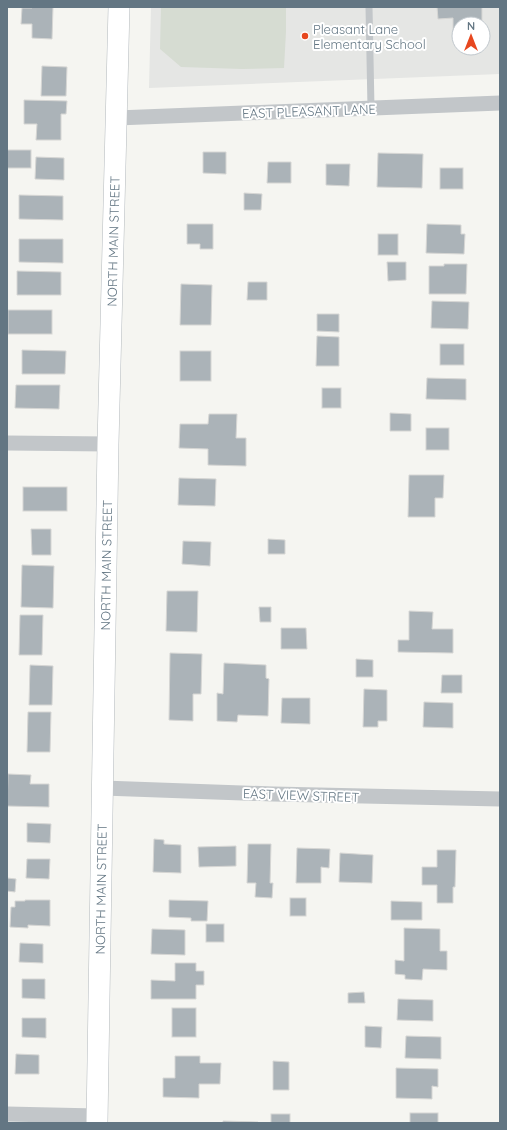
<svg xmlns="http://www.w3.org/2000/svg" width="507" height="1130" font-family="Quicksand,sans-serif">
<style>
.built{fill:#e5e6e4;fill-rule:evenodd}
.green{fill:#d6dcd2}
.building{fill:#abb3b8;stroke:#d6d6d4}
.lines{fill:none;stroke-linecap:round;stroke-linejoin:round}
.secondary-casing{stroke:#b4babe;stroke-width:22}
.lane{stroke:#c2c6c9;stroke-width:7}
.street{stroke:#c2c6c9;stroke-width:15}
.secondary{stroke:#fff;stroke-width:21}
.poi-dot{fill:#e7471f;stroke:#fff;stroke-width:1.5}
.labels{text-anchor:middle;stroke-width:4;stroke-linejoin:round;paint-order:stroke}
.poi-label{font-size:13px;fill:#637683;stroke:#fff;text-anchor:start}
.street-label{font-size:13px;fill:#637683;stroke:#fff}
</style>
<rect width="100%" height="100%" fill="#f5f5f1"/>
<path class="built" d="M151 7H500V74L149 88ZM459 24H483V48H459Z"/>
<path class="green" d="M161 7H286V32L284 68 242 69 181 67 160 49Z"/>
<g class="building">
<path d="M32 7H53L52 39 32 38V24H21L22 8H32Z"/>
<path d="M437 7H482V23L459 24V31H453V18L438 19Z"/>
<path d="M42 66 67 67 66 96H41Z"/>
<path d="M24 100 67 101 66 114H61V140H36L37 124H24Z"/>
<rect x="7" y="150" width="24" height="18"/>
<path d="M203 152H226V174L203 173Z"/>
<path d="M378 153 423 154 422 188 377 187Z"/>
<path d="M36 157 64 158V180L35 179Z"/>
<path d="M268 162H291V183H267Z"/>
<path d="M326 164H350L349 186 326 185Z"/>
<rect x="440" y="168" width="23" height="21"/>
<path d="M244 193 262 194 261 210H244Z"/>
<path d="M19 195 63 196V220L19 219Z"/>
<path d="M187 224H213V249H200V244H187Z"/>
<path d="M427 224 461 225V234H465L464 254 426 253Z"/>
<rect x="378" y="234" width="20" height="21"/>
<path d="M19 239H63V263L19 262Z"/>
<path d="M387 262H406V280L388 281Z"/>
<path d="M444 264H467L466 294H429V266H444Z"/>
<path d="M17 271 61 272V295H17Z"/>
<path d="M248 282H267V300H247Z"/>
<path d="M181 284 212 285 211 325H180Z"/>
<path d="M432 301 469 302 468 329 431 328Z"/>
<rect x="8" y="310" width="44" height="24"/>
<path d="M317 314H339V332L317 331Z"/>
<path d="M317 336 339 337V366H316Z"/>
<rect x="440" y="344" width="24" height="21"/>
<path d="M22 350 66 351 65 374H22Z"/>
<rect x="180" y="351" width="31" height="30"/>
<path d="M427 378 466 379V400L426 399Z"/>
<path d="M16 385H60L59 409 15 408Z"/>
<rect x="322" y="388" width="19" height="20"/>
<path d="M390 413 411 414V431H390Z"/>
<path d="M209 414H237L236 438H246V466L208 465V449L179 448 180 424H208Z"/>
<rect x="426" y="428" width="23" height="22"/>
<path d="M409 475H444L443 498H435V517H408Z"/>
<path d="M179 478 216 479 215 506 178 505Z"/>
<rect x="23" y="487" width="44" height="24"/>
<path d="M31 529H51V555H32Z"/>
<path d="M268 539 285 540V554H268Z"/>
<path d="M183 541 211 542 210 566 182 564Z"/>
<path d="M22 565 54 566 53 608 21 607Z"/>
<path d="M167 591H198L197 632 166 631Z"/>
<path d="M259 607H271V622H260Z"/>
<path d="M409 611 433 612 432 629H453V653L398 652V640H409Z"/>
<path d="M20 615H43L42 655H19Z"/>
<path d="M281 628H306L307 649H281Z"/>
<path d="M170 653 202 654 201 694H193V721L169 720Z"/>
<path d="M356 659 373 660V677H356Z"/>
<path d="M224 663 266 665V678L269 679 268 716 238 715 237 722 217 721V693L223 694Z"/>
<path d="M30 665 53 666 52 705H29Z"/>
<path d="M442 675H462V693H441Z"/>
<path d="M364 689 387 690V721H378V727H363Z"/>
<path d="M282 698H310V724L281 723Z"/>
<path d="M424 702 453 703V728L423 727Z"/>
<path d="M28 712H51L50 752H27Z"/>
<path d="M8 774 31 775 30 784H49V807L7 806Z"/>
<path d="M27 823 51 824 50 843 27 842Z"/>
<path d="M154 839 164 840V844L181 845V873L153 872Z"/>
<path d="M248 844H271L270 883H273L272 898 255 897 256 883H247Z"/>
<path d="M236 846V866L199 867 198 847Z"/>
<path d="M297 848 330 849 329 868 321 867V883H296Z"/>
<path d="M437 850H456L455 887H453V903H437V885H422V867H437Z"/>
<path d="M340 853 373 855 372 883 339 882Z"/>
<path d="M27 859H50L49 879 26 878Z"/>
<path d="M7 878 16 879 15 892 7 891Z"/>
<rect x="290" y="898" width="16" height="18"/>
<path d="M25 900H50V926L28 925V928L10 927 11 907H15V901H25Z"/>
<path d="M169 900 208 901 207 921H191V918L169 917Z"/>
<path d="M391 901 422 902V920H391Z"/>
<rect x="206" y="924" width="18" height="18"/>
<path d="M404 928 440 929V951H447V970L423 969 422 980 405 979V975L395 974V960L404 961Z"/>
<path d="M152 929 185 930V955L151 954Z"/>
<path d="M20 943 43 944V963L19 962Z"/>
<path d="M175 963H196V971H204V985H196V999H151V980L175 981Z"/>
<path d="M22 979H45V999L22 998Z"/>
<path d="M364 992 365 1003H348V993Z"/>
<path d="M398 999 433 1000V1021L397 1020Z"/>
<rect x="172" y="1008" width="24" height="29"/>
<path d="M22 1018H46V1038L22 1037Z"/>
<path d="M365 1026 382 1027 381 1048 365 1047Z"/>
<path d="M406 1036 441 1037V1059L405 1058Z"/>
<path d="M16 1054 39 1055V1074H15Z"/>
<path d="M175 1056H200V1063H221L220 1084H199V1098L163 1097V1078H175Z"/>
<path d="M273 1061 289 1062V1090H273Z"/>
<path d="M396 1068 438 1069V1087L432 1086V1099L396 1098Z"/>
<rect x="410" y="1113" width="28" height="10"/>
<rect x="271" y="1114" width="19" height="9"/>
<path d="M223 1121 258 1122V1123H223Z"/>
</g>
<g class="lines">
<defs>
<g id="secondary">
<path id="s1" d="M97 1123 108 444 119 7"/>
</g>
</defs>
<use href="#secondary" class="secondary-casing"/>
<path class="lane" d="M369 7 371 108"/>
<g class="street">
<path d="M117 118 500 103"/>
<path d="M7 443 108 444"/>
<path d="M103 788 273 794 500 799"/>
<path d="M7 1114 97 1116"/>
</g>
<use href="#secondary" class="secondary"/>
</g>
<circle class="poi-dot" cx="305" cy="36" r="4"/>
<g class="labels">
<g class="poi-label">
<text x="313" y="34">Pleasant Lane<tspan x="313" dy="15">Elementary School</tspan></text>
</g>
<g class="street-label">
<text transform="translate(309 111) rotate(-2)" y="5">EAST PLEASANT LANE</text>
<text dy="5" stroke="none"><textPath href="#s1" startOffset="882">NORTH MAIN STREET</textPath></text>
<text dy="5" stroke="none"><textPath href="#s1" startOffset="558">NORTH MAIN STREET</textPath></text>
<text transform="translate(301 795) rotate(2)" y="5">EAST VIEW STREET</text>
<text dy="5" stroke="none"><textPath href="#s1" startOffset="234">NORTH MAIN STREET</textPath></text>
</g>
</g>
<rect width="507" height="1130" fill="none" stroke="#637683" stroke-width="16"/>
<g transform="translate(471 36)"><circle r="19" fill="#ffffff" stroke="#c1c8cd"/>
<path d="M0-3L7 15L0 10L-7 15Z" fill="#e7471f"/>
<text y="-6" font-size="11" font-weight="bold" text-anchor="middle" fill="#637683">N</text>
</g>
</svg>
